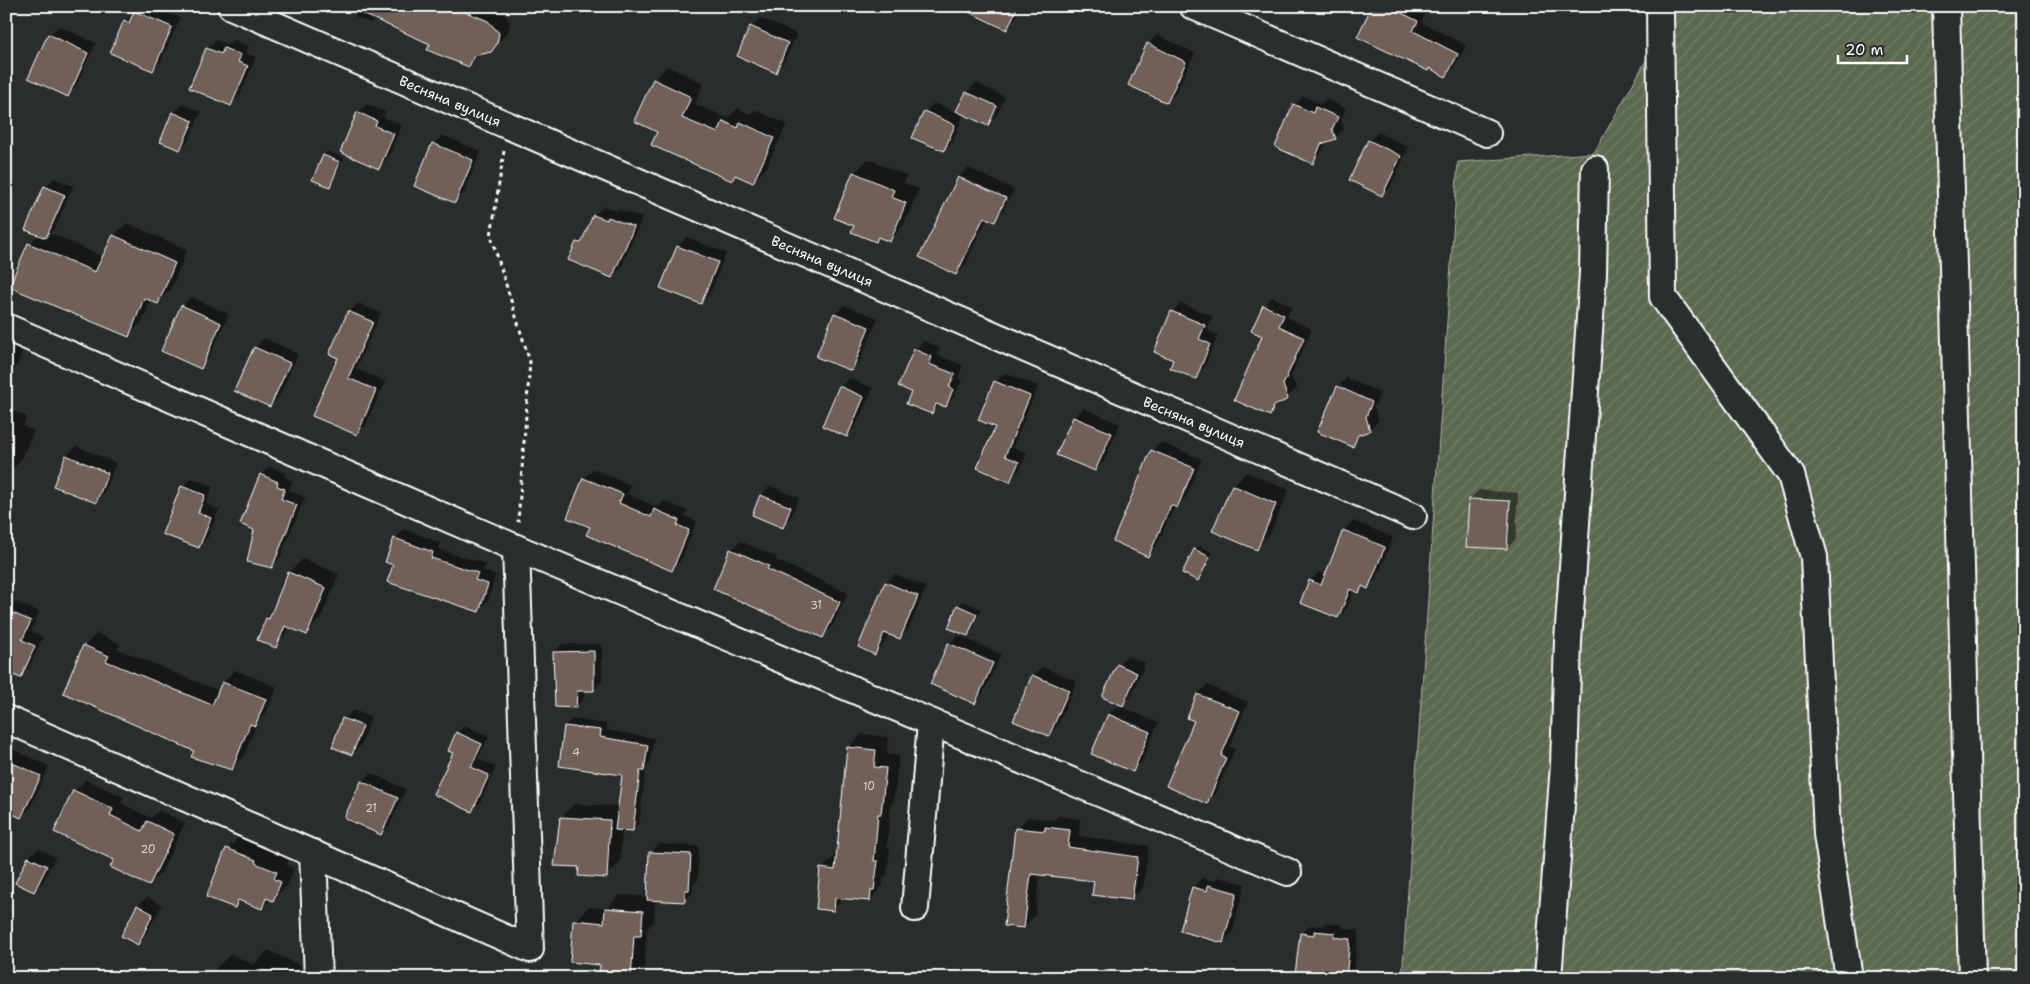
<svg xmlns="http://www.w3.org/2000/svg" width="2030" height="984" font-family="'Shantell Sans',sans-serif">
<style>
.garden{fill:url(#garden-furrows);stroke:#aeb4a8}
.shadow{fill:#0007}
.building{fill:#706058;stroke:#fff}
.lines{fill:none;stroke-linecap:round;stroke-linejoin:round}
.minor-casing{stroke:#fff;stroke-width:30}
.path{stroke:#fff;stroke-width:3;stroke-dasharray:4 4;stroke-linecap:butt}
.minor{stroke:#2a2d2e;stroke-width:26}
.labels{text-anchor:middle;stroke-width:5;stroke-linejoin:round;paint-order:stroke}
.number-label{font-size:11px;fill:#dbd7d5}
.street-label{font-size:14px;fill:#fff;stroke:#2a2d2e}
</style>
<defs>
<pattern id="garden-furrows" width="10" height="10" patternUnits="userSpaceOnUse" patternTransform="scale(1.25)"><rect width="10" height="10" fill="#5c6850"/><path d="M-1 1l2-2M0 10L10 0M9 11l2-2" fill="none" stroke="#747f6a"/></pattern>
</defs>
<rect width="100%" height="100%" fill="#2a2d2e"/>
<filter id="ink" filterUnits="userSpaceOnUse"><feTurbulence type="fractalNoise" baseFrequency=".02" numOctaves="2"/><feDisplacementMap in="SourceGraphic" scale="10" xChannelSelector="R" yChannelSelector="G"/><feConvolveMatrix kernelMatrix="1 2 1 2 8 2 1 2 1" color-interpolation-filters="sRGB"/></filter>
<g filter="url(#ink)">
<path class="garden" d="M1667 6H2024V978H1402L1458 162 1594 153 1662 32Z"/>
<g class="shadow">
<path d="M141 6H152L180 18 162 60 153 70 125 21Z"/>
<path d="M360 6H491L500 10 510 21 508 32 502 39 490 51 481 54 469 66 431 43 376 19 371 23 355 17Z"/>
<path d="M908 6H922L917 11Z"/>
<path d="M974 6H1022L1015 19 1006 28Z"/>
<path d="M1374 6H1414L1426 12 1421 22 1466 45 1455 66 1446 75 1430 67 1428 70Z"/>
<path d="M760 18 797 34 784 62 775 71 751 27Z"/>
<path d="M59 26 96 43 76 86 67 95 49 35Z"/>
<path d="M1157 35 1195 53 1176 93 1167 102 1148 44Z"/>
<path d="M216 40 228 45 234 40 249 46 246 53 256 57 240 95 231 104 207 49Z"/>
<path d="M667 66 704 83 695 104 728 118 738 108 750 114 755 110 787 124 766 168 753 182 737 174 732 179 659 131 654 80Z"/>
<path d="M976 83 1005 97 997 115 988 124 964 113 953 141 944 150 925 112 934 103 957 113 967 92Z"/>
<path d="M1304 96 1321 104 1326 99 1346 108 1341 120 1344 129 1335 138 1327 141 1321 153 1312 162 1295 105Z"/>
<path d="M183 104 201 112 189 140 180 149 173 113Z"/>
<path d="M367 104 385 112 383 117 402 125 388 158 379 167 358 113Z"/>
<path d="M1378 132 1409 147 1391 186 1382 195 1369 141Z"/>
<path d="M442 135 481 151 464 193 454 202 433 144Z"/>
<path d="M328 151 344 158 333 182 329 186 314 179 324 155Z"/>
<path d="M868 159 907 176 904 183 919 189 903 226 890 240 880 236 875 240 855 226 854 173Z"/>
<path d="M968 168 1014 189 1003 211 994 220 988 217 965 265 956 274 920 257 959 177Z"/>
<path d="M54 178 73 186 55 228 50 233 104 257 114 236 127 223 187 250 171 289 158 302 151 299 142 322 128 335 30 244 39 234 45 187Z"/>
<path d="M604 206 616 211 618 209 642 218 621 268 612 277 577 242 587 233 594 215Z"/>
<path d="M687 237 726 253 710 294 701 303 678 246Z"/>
<path d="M191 297 229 314 209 358 200 367 182 306Z"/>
<path d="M1272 297 1292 306 1287 317 1312 329 1291 376 1297 389 1280 402 1270 414 1264 306Z"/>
<path d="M358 303 381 313 356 369 385 381 366 425 357 434 339 357 349 312Z"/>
<path d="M1181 303 1213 316 1207 330 1218 335 1204 368 1195 377 1175 359 1172 312Z"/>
<path d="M844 305 878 318 860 361 851 370 835 314Z"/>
<path d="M264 338 298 354 279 397 270 406 236 391 255 348Z"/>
<path d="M10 341 24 347 17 365 13 369 6 366V345Z"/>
<path d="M924 341 940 348 937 355 963 365 958 378 962 380 954 397 945 406 940 404 931 413 915 350Z"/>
<path d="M1005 373 1038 386 1013 447 1027 453 1019 471 1010 481 997 426 995 382Z"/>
<path d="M849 378 873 388 856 426 847 435 840 387Z"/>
<path d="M1347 378 1380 393 1374 407 1379 420 1370 429 1363 432 1352 445 1338 387Z"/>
<path d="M1083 408 1120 424 1104 461 1095 470 1074 417Z"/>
<path d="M11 410 27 417 23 426 34 431 21 460 14 468 6 465V415Z"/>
<path d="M1161 442 1202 459 1186 497 1175 506 1156 546 1147 555 1152 451Z"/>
<path d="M76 446 116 463 104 493 95 502 55 486 67 455Z"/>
<path d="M269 466 286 473 284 477 293 481 289 490 305 497 280 558 272 566 256 529 261 475Z"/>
<path d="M593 469 631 485 627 494 658 507 664 501 688 511 685 516 697 521 681 560 672 569 591 526 584 478Z"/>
<path d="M1246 472 1289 490 1270 534 1256 548 1233 486Z"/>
<path d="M191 478 213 486 206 504 219 509 208 537 199 546 182 487Z"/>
<path d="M770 486 799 498 791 517 782 526 754 515 761 495Z"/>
<path d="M1479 490 1518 493 1516 539 1507 548 1470 499Z"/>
<path d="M1353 521 1393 537 1377 578 1368 587 1364 586 1359 591 1354 589 1347 608 1338 617 1310 581 1319 572 1326 575 1344 530Z"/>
<path d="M404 529 441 543 439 549 486 564 483 571 496 575 488 601 478 610 395 564V538Z"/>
<path d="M740 541 777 557 776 560 848 593 832 627 823 636 731 550Z"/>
<path d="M1200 546 1213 553 1198 580 1195 550Z"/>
<path d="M303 559 339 574 320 620 306 633 291 627 275 646 259 639 289 572Z"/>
<path d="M895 574 926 587 909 629 900 638 889 633 884 644 875 653 886 583Z"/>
<path d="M963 601 981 609 972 631 967 635 949 627 959 606Z"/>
<path d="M16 602 39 612 31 631 43 637 29 668 20 677 7 611Z"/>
<path d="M97 633 120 644 118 649 219 691 223 682 235 670 277 687 267 712 258 721 244 756 232 769 193 756 195 750 84 646Z"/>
<path d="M958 635 1001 654 983 694 974 703 949 644Z"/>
<path d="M562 644H602V681L594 690H584V698L576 706 554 652Z"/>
<path d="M1127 656 1145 663 1132 695 1123 704 1118 665Z"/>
<path d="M1042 667 1077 681 1058 725 1049 734 1033 676Z"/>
<path d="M1207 685 1248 702 1230 747 1235 749 1216 793 1207 802 1196 720 1198 694Z"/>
<path d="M1118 705 1158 723 1142 762 1133 771 1109 714Z"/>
<path d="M353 710 371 717 361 745 352 754 344 719Z"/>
<path d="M572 719 607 724 606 730 654 738 650 763 646 767 639 823 632 830 622 829 620 863 606 876 580 866 555 865 561 818 574 804 619 806 623 773 565 726Z"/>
<path d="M465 725 489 736 478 759 496 767 480 803 472 810 457 733Z"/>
<path d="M862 734 888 737 887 754 899 755 894 800 891 803 887 848H890L887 875 883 879V886L869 900 845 897 833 909 821 869 835 856H838L848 748Z"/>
<path d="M6 746 49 766 30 808 21 817 6 810Z"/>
<path d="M371 773 406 789 390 825 381 834 362 782Z"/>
<path d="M86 780 124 797 121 803 151 818 159 810 185 823 161 873 149 884 115 860 74 791Z"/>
<path d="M1058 816 1080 819 1079 836 1149 846 1143 888 1132 899 1095 879 1040 874 1035 915 1024 927 1016 829 1028 817 1054 820Z"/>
<path d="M240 836 269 847 268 850 289 858 287 866 294 868 287 886 262 908 241 900 235 907 227 849Z"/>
<path d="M659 844 699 846 698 880 693 884V892L684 901 656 899 654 921 647 929 644 968 633 978H600L601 964 575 921 588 907 607 908 620 895 648 897 650 853Z"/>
<path d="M38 848 55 857 43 882 34 891 17 882 29 857Z"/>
<path d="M1218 877 1245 884 1232 933 1223 942 1181 931 1193 887 1202 878 1214 881Z"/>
<path d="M147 897 162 905 146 934 137 943 138 906Z"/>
<path d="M1325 923 1343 925V928L1359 930 1354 970 1346 978 1297 974 1301 934 1311 925 1322 926Z"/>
<path d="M268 950 301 966 295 978H212L217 967 231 954 254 965Z"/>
</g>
<g class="building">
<path d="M345 6H451L488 21 499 33 497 44 491 52 474 56 469 67 427 50 430 44Z"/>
<path d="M956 6H1018L1007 30Z"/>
<path d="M1372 6H1387L1418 21 1413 31 1458 54 1446 77 1429 68 1428 71 1357 37Z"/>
<path d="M134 11 172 27 153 71 110 53 124 20 129 23Z"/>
<path d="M750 26 788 43 776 73 737 56Z"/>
<path d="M48 34 88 53 68 97 28 78Z"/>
<path d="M1147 43 1186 62 1167 103 1128 85Z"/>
<path d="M206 48 221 54 224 48 241 55 238 62 248 66 231 106 189 88Z"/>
<path d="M653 79 691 97 682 118 718 133 723 121 738 128 740 122 774 138 753 183 735 175 732 181 651 145 657 132 634 121Z"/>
<path d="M966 92 997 106 988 126 956 111Z"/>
<path d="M1293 104 1313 113 1315 107 1338 117 1332 129 1336 139 1321 144 1313 164 1275 147Z"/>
<path d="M924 111 955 125 944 151 912 138Z"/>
<path d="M172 112 193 121 180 150 160 142Z"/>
<path d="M357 112 377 121 375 126 394 134 379 169 340 152Z"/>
<path d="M1368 140 1401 156 1382 196 1349 180Z"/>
<path d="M432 143 473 160 455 203 414 186Z"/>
<path d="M323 155 340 162 330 187 312 180Z"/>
<path d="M853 172 894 190 891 197 906 203 890 242 878 237 876 242 851 232 854 226 834 218Z"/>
<path d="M958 177 1006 198 995 222 984 217 956 275 919 257Z"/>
<path d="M44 186 65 195 46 238 25 230Z"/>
<path d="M593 215 607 220 608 217 634 227 612 278 568 260 576 242 581 243Z"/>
<path d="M113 235 175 263 158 304 144 298 129 337 9 287 28 243 95 272Z"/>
<path d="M677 246 718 262 701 304 660 288Z"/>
<path d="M181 305 221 323 201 369 161 351Z"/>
<path d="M1263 305 1284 315 1279 326 1304 338 1283 385 1288 399 1274 406 1270 416 1234 400 1262 336 1251 331Z"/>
<path d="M348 311 373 322 348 378 376 390 357 435 312 416 338 358 329 354Z"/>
<path d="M1171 311 1205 325 1199 339 1210 344 1196 379 1170 368 1173 360 1154 352Z"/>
<path d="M834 313 869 327 852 371 816 357Z"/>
<path d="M254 347 290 363 270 407 234 391Z"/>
<path d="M914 349 932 357 929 364 955 374 949 387 953 389 946 407 936 404 932 414 906 404 911 392 898 386Z"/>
<path d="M994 381 1030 396 1005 456 1019 462 1010 482 977 468 995 427 978 420Z"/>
<path d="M839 386 864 397 847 437 822 426Z"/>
<path d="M1337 386 1372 402 1366 417 1370 431 1358 435 1353 447 1317 432Z"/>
<path d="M1073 417 1112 433 1095 471 1056 455Z"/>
<path d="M1151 450 1194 468 1177 508 1171 505 1148 557 1113 541Z"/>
<path d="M66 455 108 473 96 503 53 486Z"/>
<path d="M260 474 278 482 277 486 285 489 281 499 297 505 272 568 247 562 254 530 240 524Z"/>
<path d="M583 478 623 494 619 503 651 517 654 509 679 520 677 525 689 530 672 571 586 535 590 527 567 518Z"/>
<path d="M1232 485 1276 504 1257 550 1212 531Z"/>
<path d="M181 486 205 495 198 513 211 518 199 548 162 534Z"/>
<path d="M760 495 791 507 783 528 752 515Z"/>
<path d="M1469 499 1510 501 1507 549 1466 547Z"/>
<path d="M1343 530 1385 547 1368 589 1362 586 1359 593 1350 589 1338 618 1300 603 1309 580 1321 585Z"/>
<path d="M394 538 433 552 431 558 478 573 475 580 488 584 479 612 387 582 393 565 385 562Z"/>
<path d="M730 549 769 566 767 569 840 602 823 638 713 589Z"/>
<path d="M1194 549 1210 557 1198 581 1182 573Z"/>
<path d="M288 572 326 588 307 635 285 626 276 648 257 640 266 618 269 619Z"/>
<path d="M885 582 918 596 900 639 884 633 875 655 858 647Z"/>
<path d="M957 605 977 614 968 636 948 628Z"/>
<path d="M6 610 31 621 22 640 35 646 21 678 8 673 6 677Z"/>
<path d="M948 643 993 663 975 704 930 684Z"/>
<path d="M83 645 109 656 106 661 212 705 222 682 266 699 255 726 250 724 232 770 191 757 194 751 63 693Z"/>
<path d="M594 651V691H577L576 708 555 707 553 652Z"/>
<path d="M1117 664 1137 673 1123 706 1102 697Z"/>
<path d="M1032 675 1069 690 1049 736 1013 721Z"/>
<path d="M1197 694 1240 711 1221 756 1226 758 1207 804 1166 786 1194 721 1187 718Z"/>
<path d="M1108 714 1150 732 1133 772 1091 754Z"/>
<path d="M342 718 363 726 352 755 332 747Z"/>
<path d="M564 726 601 730 600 737 648 745 644 771H640L633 831 615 830 622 775 559 766Z"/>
<path d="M456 732 482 744 471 767 489 775 472 812 433 794 453 753 448 751Z"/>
<path d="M847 747 876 750 874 767 886 768 881 814H878L874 861H878L874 890H871L870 901 835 898 834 911 816 909 820 868 835 870Z"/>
<path d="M6 760 41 776 21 818 6 811Z"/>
<path d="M361 781 398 798 381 835 344 818Z"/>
<path d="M73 790 113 809 110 815 142 831 147 821 174 834 149 886 110 867 114 860 54 832Z"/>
<path d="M560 817 610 820 607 878 578 876 579 867 554 866Z"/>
<path d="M1045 827 1070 830 1068 847 1138 857 1132 900 1092 895 1094 881 1031 874 1024 928 1004 926 1015 828 1045 831Z"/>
<path d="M226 848 256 860 255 863 277 872 274 879 281 882 273 901 266 898 262 909 238 900 235 908 206 897Z"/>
<path d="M649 852 691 854 689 890H685V902L647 900Z"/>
<path d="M28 857 47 866 34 892 15 883Z"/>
<path d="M1208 885 1237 893 1223 943 1180 931 1192 887 1207 891Z"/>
<path d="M137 905 153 914 138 945 121 936Z"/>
<path d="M605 908 643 911 641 936H634L631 978H599L600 965 570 962 573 920 604 923Z"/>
<path d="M1314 931 1335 933 1334 937 1350 939 1346 978 1295 975 1300 933 1314 935Z"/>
</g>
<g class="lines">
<defs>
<g id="minor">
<path d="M231 6 1413 516"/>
<path d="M1193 6 1487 133"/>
<path d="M1660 6 1663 297 1791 475 1814 557 1827 834 1849 978"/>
<path d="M1946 6 1972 978"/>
<path d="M6 327 516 548 1288 872"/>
<path d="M6 719 530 949 516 548"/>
<path d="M313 853 318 978"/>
<path d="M915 908 931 723"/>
<path d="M1548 978 1564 765 1568 641 1593 273 1595 169"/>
</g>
</defs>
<use href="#minor" class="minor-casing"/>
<path class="path" d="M504 151 491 236 530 362 518 522"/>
<use href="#minor" class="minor"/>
</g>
</g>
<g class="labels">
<g class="number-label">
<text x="816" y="609">31</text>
<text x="576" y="756">4</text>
<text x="869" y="790">10</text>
<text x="371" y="812">21</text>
<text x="148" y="853">20</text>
</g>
<g class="street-label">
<text transform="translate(450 101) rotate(23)" y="5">Весняна вулиця</text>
<text transform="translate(822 261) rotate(23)" y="5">Весняна вулиця</text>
<text transform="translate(1194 422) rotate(23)" y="5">Весняна вулиця</text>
</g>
</g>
<rect width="2030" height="984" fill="none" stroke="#2a2d2e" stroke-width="25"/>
<rect x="12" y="12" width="2005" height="959" fill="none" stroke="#fff" stroke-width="2" filter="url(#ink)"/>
<path d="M1838 55v8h69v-8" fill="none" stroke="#ffffff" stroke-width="2.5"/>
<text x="1845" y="55" font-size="15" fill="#ffffff" stroke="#2a2d2e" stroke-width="4" paint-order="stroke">20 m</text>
</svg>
